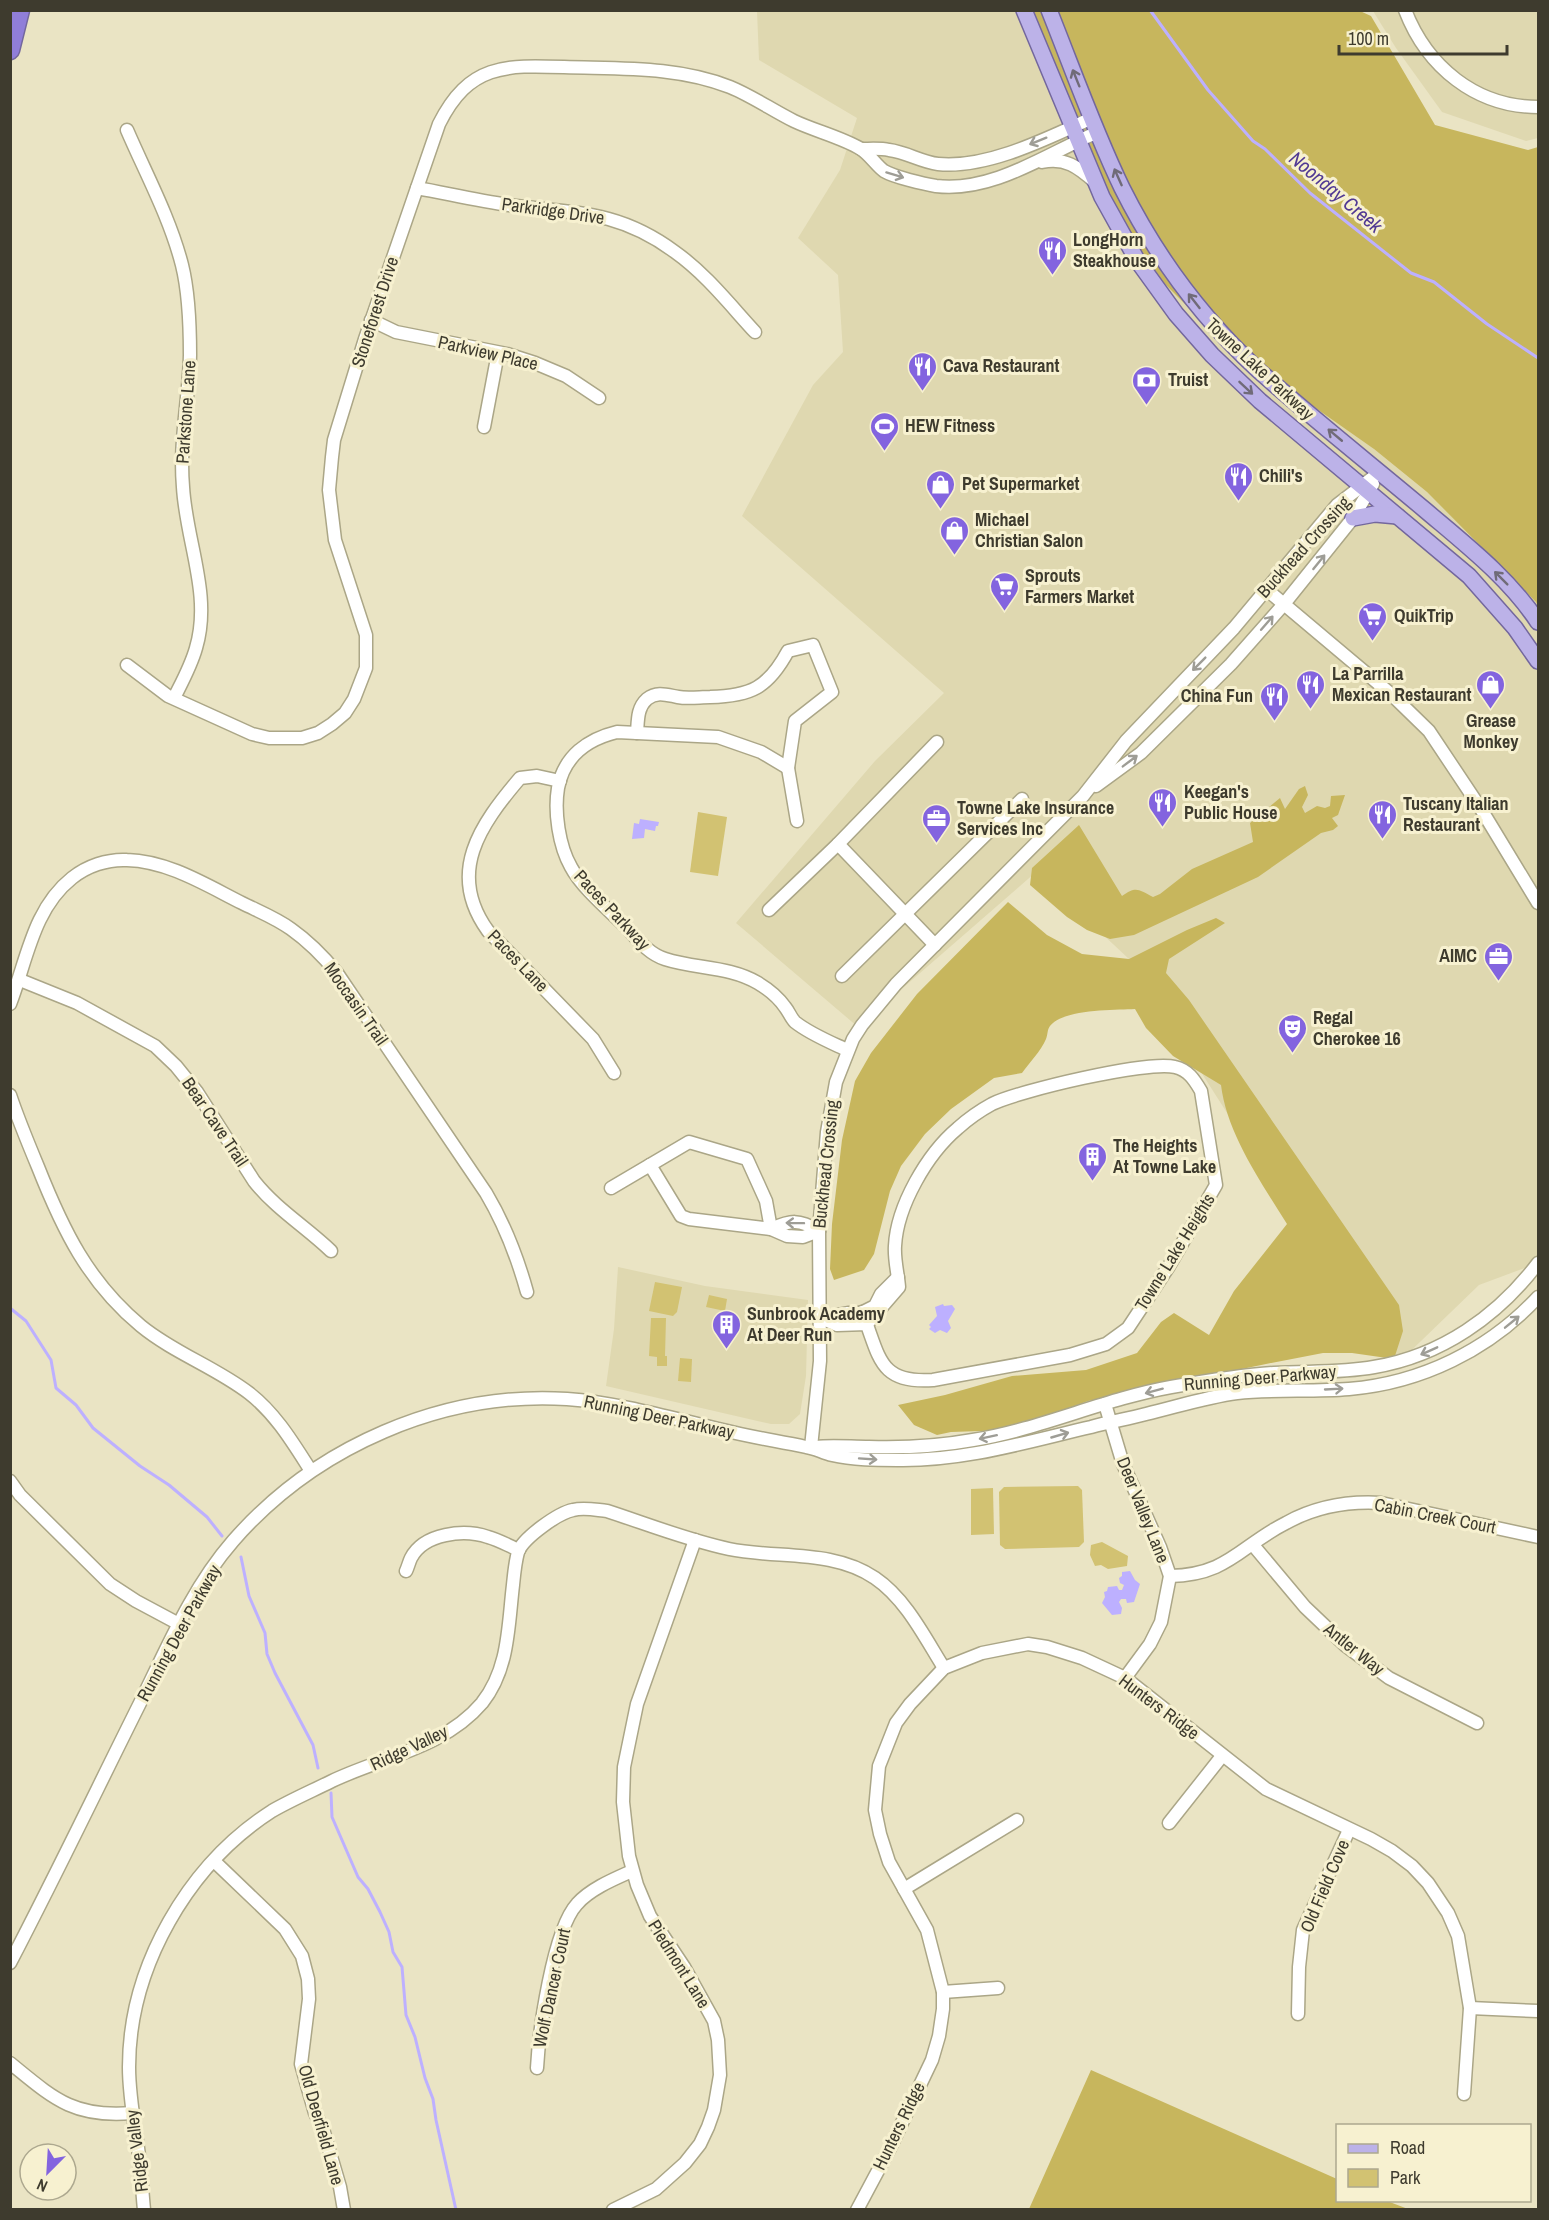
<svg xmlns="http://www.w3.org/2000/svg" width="1549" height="2220" font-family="'Archivo Narrow',sans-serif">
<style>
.built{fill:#dfd8b0}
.green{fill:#d2c272}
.forest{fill:#c7b65d}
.water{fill:#bdb0ff}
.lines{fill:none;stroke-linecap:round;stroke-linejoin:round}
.stream{stroke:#bdb0ff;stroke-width:3}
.minor-casing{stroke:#aba687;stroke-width:15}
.major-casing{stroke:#73679d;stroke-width:18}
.highway-casing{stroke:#73679d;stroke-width:21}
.minor{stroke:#fff;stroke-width:12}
.major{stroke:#bcb2e8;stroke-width:15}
.highway{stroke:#907ed9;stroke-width:18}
.oneway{stroke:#706b78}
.oneway2{stroke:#9e9d96}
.labels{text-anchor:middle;stroke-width:6;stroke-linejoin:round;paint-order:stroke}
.street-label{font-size:18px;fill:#3e3b2e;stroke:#f7f1d0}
.poi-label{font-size:18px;font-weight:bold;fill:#3e3b2e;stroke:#f7f1d0;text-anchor:start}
.water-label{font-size:20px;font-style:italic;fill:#513993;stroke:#f7f1d0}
</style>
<rect width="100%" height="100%" fill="#eae4c4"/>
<g class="built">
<path d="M757 11H1017L1374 449 1427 492 1536 602 1538 607V1263L1479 1285 1392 1369 1385 1361 1129 959 1036 872 858 1027 736 923 875 761 944 693 742 516 813 385 843 352 838 275 798 238 840 170 857 118 759 60Z"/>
<path d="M1373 11H1538V138L1526 141 1442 112 1396 48Z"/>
<path d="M618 1267 705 1286 808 1300 806 1376 800 1414 789 1424H771L606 1386 614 1329Z"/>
</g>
<g class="green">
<path d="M698 812 727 817 718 876 690 872Z"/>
<path d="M655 1282 682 1287 677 1312 673 1316 649 1311Z"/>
<path d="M709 1295 727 1299 725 1311 706 1307Z"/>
<path d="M651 1318H666L665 1356H667V1366H657V1357L649 1356Z"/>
<path d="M680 1358 692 1359 691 1382 678 1381Z"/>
<path d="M1078 1486 1082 1490 1084 1542 1079 1547 1005 1549 1000 1545 999 1492 1004 1487Z"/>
<path d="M993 1488 994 1534 971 1535V1489Z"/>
<path d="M1102 1542 1128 1556 1127 1566 1108 1569 1101 1565 1095 1566 1090 1555 1091 1545Z"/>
</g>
<g class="forest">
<path d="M1017 11H1360L1371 16 1435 125 1528 150 1538 147V607L1536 602 1427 492 1374 449 1226 345 1152 271 1077 148Z"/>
<path d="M1305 786 1308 795 1302 807 1305 813 1317 806 1325 808 1330 806 1331 796 1345 795 1338 815 1332 818 1338 826 1333 830 1321 833 1258 877 1134 935 1110 939 1087 930 1067 917 1030 885 1032 868 1079 825 1122 896C1136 886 1138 889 1153 897L1160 894 1192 869 1253 842 1250 823 1280 798 1285 809 1299 789Z"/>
<path d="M1008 902 1047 935 1082 954 1129 959 1187 930 1216 918 1225 923 1169 959 1166 973 1189 1000 1399 1305 1403 1331 1394 1359 1352 1353H1323L1266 1364 1088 1401 1011 1430 951 1432 937 1435 914 1425 898 1405 945 1395 1012 1376 1086 1370 1137 1353 1161 1322 1174 1313 1209 1335 1234 1291 1287 1224C1261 1182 1227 1134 1221 1085L1173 1056 1146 1028 1135 1009C1114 1010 1063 1009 1050 1026 1047 1030 1048 1034 1046 1039 1041 1051 1029 1063 1022 1073L994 1078 951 1109 925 1134 901 1166 890 1191 874 1254 864 1270 834 1280 830 1269 832 1224 842 1140 855 1081 871 1053 917 994Z"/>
<path d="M1091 2070 1337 2179 1338 2200 1387 2201 1408 2209H1029Z"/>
</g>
<g class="water">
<path d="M640 819 659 822 658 826H656L655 831 645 829 644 838 632 839 634 823 639 824Z"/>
<path d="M943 1304 944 1306 952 1305 955 1309 948 1321 951 1328 947 1333 940 1330 935 1333 929 1329 931 1327 929 1325 937 1316 935 1307Z"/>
<path d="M1130 1571 1135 1580 1140 1584 1134 1602 1127 1603 1126 1599H1121L1119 1602 1122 1608 1121 1614 1112 1615 1102 1603 1105 1597 1104 1592 1107 1591 1108 1587 1117 1586 1119 1590H1122L1124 1585 1120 1583 1119 1578 1122 1576V1572Z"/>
</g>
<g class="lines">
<g class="stream">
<path d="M1150 10 1208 90 1253 141 1265 149 1310 193 1411 273 1434 282 1487 324 1538 358"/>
<path d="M10 1308 26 1321 51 1360 56 1388 76 1405 93 1428 140 1466 169 1485 207 1517 222 1536"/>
<path d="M241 1557 249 1596 265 1633 267 1654 275 1673 313 1745 318 1768"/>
<path d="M331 1793 332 1817 358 1877 368 1889 380 1912 389 1932 393 1952 402 1967 406 2015 415 2037 425 2078 433 2099 436 2120 456 2210"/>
</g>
<defs>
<g id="minor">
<path d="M1405 10C1427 67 1476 107 1538 107"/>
<path d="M127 130C146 174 170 218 182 265 189 293 190 326 190 355 189 400 179 441 183 487 186 541 212 595 196 648 191 666 182 682 174 698"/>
<path d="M861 149C870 149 880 148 889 150 906 152 921 162 938 164 987 169 1048 138 1092 118"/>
<path d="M1042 162C1065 157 1078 167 1095 182"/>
<path d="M417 188C450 194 483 202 516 206 579 213 621 212 675 252 706 274 730 305 755 332"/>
<path d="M371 320 396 332 507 354 535 363 566 376 599 398"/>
<path d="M484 427 498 353"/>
<path d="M1266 589 1392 695 1429 731 1481 809 1538 903"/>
<path d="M127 665 168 696 252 734 269 738H302L318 733 332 724 345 713 354 699 366 668V635L335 540 329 490 332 457 334 440 365 339 439 124C469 64 505 65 564 67 620 69 677 66 730 87 752 96 772 110 794 121 815 131 841 137 861 149 870 155 876 165 884 171 894 177 924 184 936 186 993 193 1048 153 1098 132"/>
<path d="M637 733C638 720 637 708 647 699 657 691 667 695 678 697 688 699 700 697 710 697 751 696 768 688 788 651L813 645 832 692 795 721 788 768 797 821"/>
<path d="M788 768 761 752 718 737 617 732C588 739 564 756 558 788 554 812 559 846 571 867 582 888 610 911 627 928 638 940 649 954 665 959 696 969 729 966 758 983 768 989 778 997 785 1007 789 1012 791 1018 795 1022 810 1034 830 1042 847 1050"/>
<path d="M560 781 537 776 520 778C480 825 446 873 488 931L593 1039 614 1073"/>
<path d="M1096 786 1141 753 1231 664 1284 604 1353 518 1373 484"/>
<path d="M838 844 937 742"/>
<path d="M769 910 838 844 935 945"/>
<path d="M842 976 1022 799"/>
<path d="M20 980 77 1003 155 1046 176 1066 197 1092 254 1181C276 1209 306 1227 331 1251"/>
<path d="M10 1004C27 960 33 909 72 878 87 866 107 859 127 860 168 861 206 885 242 903 258 911 276 918 291 929 308 941 323 956 337 973L486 1193C505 1225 517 1256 527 1292"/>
<path d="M10 1095C18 1119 28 1143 38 1167 63 1230 88 1282 141 1326 174 1353 215 1367 249 1393 276 1414 293 1443 311 1471"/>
<path d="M611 1188 650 1165"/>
<path d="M771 1229 766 1201 747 1159 689 1142 650 1165 681 1216 689 1219 771 1229 787 1236 803 1237 819 1231"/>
<path d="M771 1229C791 1220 799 1219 819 1231"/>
<path d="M821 1318 837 1325 867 1324 899 1287C898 1274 894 1259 895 1246 897 1206 927 1154 958 1128 968 1119 981 1110 992 1104 1018 1091 1148 1060 1175 1067 1188 1070 1194 1079 1201 1091L1216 1185 1169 1266 1128 1328 1106 1344 1070 1355 933 1380C877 1384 880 1355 862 1312"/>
<path d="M821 1318 848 1313H861L875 1306 881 1294 898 1277"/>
<path d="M1105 1404 1123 1464 1160 1547 1170 1576 1161 1622 1150 1644 1125 1678"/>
<path d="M811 1447 820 1361 819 1231 827 1132 836 1082 853 1039 862 1025 896 984 1083 796 1126 741 1234 628 1337 505 1380 472"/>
<path d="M815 1447C833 1445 851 1447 869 1447 903 1448 940 1446 973 1440 1041 1429 1104 1399 1171 1387 1205 1381 1240 1375 1274 1373 1308 1371 1341 1373 1374 1367 1441 1356 1498 1316 1538 1263"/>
<path d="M10 1481 20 1495 110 1584 136 1601 179 1624"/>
<path d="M1253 1545 1305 1607 1346 1646 1389 1678 1477 1723"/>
<path d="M406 1571C408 1567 409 1562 411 1558 424 1533 464 1529 488 1537 499 1540 509 1546 519 1550"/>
<path d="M1170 1576C1228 1575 1240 1546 1286 1523 1315 1507 1348 1501 1381 1503L1538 1537"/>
<path d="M1169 1823 1222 1756"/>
<path d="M214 1861 285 1929 302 1956 308 1979 309 1999 301 2064 315 2113 323 2129 340 2187 344 2210"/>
<path d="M904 1889 1017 1820"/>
<path d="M10 1963C55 1877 97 1789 140 1703 167 1648 192 1588 233 1541 315 1447 442 1391 567 1399 620 1403 671 1418 723 1430 750 1437 778 1441 806 1447 815 1448 823 1453 832 1455 853 1460 876 1460 898 1460 965 1461 1026 1442 1091 1427 1109 1422 1127 1419 1146 1414 1176 1407 1206 1397 1237 1393 1274 1389 1312 1392 1349 1389 1421 1383 1489 1350 1538 1297"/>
<path d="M943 1992 998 1988"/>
<path d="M1470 2008 1538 2011"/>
<path d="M1298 2014 1299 1967 1303 1930 1349 1830"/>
<path d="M10 2063C53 2098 73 2118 132 2113"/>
<path d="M537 2068C539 2032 553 1930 577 1904 590 1889 614 1879 632 1871"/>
<path d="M144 2210C142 2189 141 2168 138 2148 134 2121 129 2095 129 2067 129 1967 188 1865 272 1811 291 1800 312 1791 332 1781 382 1757 444 1748 482 1703 509 1669 508 1627 513 1585 514 1575 515 1563 518 1552 523 1538 558 1513 573 1510 584 1507 596 1510 607 1511 647 1524 687 1540 729 1549 778 1559 832 1549 875 1578 906 1599 925 1638 944 1668"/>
<path d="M613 2210 656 2189 685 2163 700 2144 708 2127 714 2110 720 2075 718 2040 714 2021 684 1967 650 1916 637 1885 629 1856 623 1802 624 1767 637 1704 695 1540"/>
<path d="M857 2210 889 2150 932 2060 939 2036 943 2009V1992L927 1930 889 1862 880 1834 875 1810 879 1766 896 1723 910 1704 944 1668 982 1653 1028 1644 1047 1647 1082 1658 1125 1678 1266 1789 1371 1839 1392 1851 1412 1866 1428 1883 1448 1913 1458 1936 1470 2008 1464 2094"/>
</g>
<g id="major">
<path d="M1024 10 1102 197 1137 260 1176 314 1212 355 1260 401 1469 576 1515 628 1538 661"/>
<path d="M1049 10C1073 70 1094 130 1122 188 1156 256 1202 318 1258 370 1312 418 1369 463 1425 510 1465 544 1509 578 1538 622"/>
<path d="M1353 518 1375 514 1397 516"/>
</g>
<path id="highway" d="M10 50 20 10"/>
</defs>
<use href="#minor" class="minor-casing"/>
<use href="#major" class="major-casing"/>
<use href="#highway" class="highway-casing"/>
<use href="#minor" class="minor"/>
<use href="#major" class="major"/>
<use href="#highway" class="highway"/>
</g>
<defs><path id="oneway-shaft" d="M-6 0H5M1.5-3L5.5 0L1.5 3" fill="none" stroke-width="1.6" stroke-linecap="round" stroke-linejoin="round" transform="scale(1.5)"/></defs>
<g class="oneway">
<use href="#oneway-shaft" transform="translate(1076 78) rotate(-112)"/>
<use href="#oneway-shaft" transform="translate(1118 177) rotate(-114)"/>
<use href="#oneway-shaft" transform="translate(1194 301) rotate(-128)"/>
<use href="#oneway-shaft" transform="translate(1246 388) rotate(43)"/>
<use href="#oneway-shaft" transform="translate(1335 435) rotate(-140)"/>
<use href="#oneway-shaft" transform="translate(1501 578) rotate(-135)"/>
</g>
<g class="oneway2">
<use href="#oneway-shaft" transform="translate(1038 141) rotate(158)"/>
<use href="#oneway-shaft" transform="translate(895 175) rotate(17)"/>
<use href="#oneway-shaft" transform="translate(1319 562) rotate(-51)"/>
<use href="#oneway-shaft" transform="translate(1267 623) rotate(-49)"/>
<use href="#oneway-shaft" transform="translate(1199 664) rotate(135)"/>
<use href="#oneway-shaft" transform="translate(1130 761) rotate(-37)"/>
<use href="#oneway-shaft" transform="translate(795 1223) rotate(-179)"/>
<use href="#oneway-shaft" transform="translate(1512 1322) rotate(-39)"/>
<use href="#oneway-shaft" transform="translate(1429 1351) rotate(156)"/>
<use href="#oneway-shaft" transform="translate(1334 1389) rotate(-3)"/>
<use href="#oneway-shaft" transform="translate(1154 1391) rotate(165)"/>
<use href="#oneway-shaft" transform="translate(1060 1435) rotate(-16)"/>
<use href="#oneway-shaft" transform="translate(988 1437) rotate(168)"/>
<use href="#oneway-shaft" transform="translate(868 1459) rotate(4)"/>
</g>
<defs>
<symbol id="restaurant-pin" viewBox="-11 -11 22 30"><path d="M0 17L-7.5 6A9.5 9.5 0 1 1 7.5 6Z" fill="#8364df" stroke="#f7f1d0"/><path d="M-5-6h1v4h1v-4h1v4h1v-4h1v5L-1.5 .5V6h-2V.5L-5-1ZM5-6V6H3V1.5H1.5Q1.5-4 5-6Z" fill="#fff"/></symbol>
<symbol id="bank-pin" viewBox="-11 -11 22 30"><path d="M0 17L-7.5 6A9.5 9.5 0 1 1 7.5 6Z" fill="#8364df" stroke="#f7f1d0"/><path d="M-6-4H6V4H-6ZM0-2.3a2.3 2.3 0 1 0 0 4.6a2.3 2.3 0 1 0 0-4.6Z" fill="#fff"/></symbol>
<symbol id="stadium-pin" viewBox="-11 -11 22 30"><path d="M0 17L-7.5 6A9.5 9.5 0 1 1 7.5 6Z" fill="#8364df" stroke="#f7f1d0"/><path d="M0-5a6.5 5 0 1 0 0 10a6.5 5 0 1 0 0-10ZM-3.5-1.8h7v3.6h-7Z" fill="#fff"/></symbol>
<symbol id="shop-pin" viewBox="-11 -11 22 30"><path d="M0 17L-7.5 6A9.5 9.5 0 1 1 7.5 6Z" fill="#8364df" stroke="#f7f1d0"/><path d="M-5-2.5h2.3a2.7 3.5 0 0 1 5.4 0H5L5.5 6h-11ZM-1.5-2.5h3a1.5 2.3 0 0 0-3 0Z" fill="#fff"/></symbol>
<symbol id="supermarket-pin" viewBox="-11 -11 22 30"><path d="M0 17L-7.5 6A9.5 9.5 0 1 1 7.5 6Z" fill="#8364df" stroke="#f7f1d0"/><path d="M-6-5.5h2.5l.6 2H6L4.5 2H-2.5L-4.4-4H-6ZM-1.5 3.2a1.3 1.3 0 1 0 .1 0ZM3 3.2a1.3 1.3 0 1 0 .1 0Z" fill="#fff"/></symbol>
<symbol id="office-pin" viewBox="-11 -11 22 30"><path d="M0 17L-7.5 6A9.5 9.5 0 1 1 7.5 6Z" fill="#8364df" stroke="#f7f1d0"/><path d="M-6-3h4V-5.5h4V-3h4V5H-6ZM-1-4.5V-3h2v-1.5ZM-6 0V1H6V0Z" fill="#fff"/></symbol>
<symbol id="theatre-pin" viewBox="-11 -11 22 30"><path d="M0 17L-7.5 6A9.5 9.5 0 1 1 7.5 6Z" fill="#8364df" stroke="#f7f1d0"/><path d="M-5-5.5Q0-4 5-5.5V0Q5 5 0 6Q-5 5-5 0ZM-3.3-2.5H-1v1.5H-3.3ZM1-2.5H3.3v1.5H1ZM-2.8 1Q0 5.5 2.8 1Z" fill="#fff"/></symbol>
<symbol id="building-pin" viewBox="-11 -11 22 30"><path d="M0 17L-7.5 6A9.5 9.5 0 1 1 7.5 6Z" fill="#8364df" stroke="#f7f1d0"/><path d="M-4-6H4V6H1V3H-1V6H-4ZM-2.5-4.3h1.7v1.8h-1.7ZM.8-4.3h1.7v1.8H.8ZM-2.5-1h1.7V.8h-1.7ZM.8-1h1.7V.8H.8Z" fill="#fff"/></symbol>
</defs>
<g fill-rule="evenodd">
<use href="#restaurant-pin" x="1036" y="234" width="33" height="45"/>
<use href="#restaurant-pin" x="906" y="350" width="33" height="45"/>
<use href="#bank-pin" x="1130" y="364" width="33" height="45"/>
<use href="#stadium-pin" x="868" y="410" width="33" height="45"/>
<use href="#restaurant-pin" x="1222" y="460" width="33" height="45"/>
<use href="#shop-pin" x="924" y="468" width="33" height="45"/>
<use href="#shop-pin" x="938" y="514" width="33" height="45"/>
<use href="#supermarket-pin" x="988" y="570" width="33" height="45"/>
<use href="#supermarket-pin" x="1356" y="600" width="33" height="45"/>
<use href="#restaurant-pin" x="1294" y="668" width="33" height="45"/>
<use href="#shop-pin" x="1474" y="668" width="33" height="45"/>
<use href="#restaurant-pin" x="1258" y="680" width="33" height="45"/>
<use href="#restaurant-pin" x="1146" y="786" width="33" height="45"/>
<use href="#restaurant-pin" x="1366" y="798" width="33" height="45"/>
<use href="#office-pin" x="920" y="802" width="33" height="45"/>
<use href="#office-pin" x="1482" y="940" width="33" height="45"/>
<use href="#theatre-pin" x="1276" y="1012" width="33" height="45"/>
<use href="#building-pin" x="1076" y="1140" width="33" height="45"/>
<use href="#building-pin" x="710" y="1308" width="33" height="45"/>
</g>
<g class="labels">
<g class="street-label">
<text transform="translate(553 211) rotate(8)" y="6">Parkridge Drive</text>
<text transform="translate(375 312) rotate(-72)" y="6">Stoneforest Drive</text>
<text transform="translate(488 353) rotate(13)" y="6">Parkview Place</text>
<text transform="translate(1260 369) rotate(43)" y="6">Towne Lake Parkway</text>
<text transform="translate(186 412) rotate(-86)" y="6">Parkstone Lane</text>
<text transform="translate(1304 547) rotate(-48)" y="6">Buckhead Crossing</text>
<text transform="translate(612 910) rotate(47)" y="6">Paces Parkway</text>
<text transform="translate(518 961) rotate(46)" y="6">Paces Lane</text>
<text transform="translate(356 1004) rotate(55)" y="6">Moccasin Trail</text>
<text transform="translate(215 1122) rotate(56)" y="6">Bear Cave Trail</text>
<text transform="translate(826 1164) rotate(-84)" y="6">Buckhead Crossing</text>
<text transform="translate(1175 1252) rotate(-58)" y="6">Towne Lake Heights</text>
<text transform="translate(1260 1378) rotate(-5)" y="6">Running Deer Parkway</text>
<text transform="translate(659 1417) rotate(12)" y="6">Running Deer Parkway</text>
<text transform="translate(1143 1510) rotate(68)" y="6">Deer Valley Lane</text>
<text transform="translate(1435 1516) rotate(11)" y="6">Cabin Creek Court</text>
<text transform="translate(179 1633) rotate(-61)" y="6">Running Deer Parkway</text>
<text transform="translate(1354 1649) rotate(39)" y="6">Antler Way</text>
<text transform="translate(1159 1707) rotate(37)" y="6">Hunters Ridge</text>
<text transform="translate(409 1748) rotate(-25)" y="6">Ridge Valley</text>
<text transform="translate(1325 1886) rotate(-67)" y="6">Old Field Cove</text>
<text transform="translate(679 1964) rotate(58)" y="6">Piedmont Lane</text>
<text transform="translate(552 1988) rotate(-78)" y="6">Wolf Dancer Court</text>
<text transform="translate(321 2125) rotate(74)" y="6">Old Deerfield Lane</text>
<text transform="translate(899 2126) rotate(-64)" y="6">Hunters Ridge</text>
<text transform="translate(137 2151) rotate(-97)" y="6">Ridge Valley</text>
</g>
<g class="poi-label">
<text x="1073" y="246">LongHorn<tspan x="1073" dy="21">Steakhouse</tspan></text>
<text x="943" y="372">Cava Restaurant</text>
<text x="1168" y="386">Truist</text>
<text x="905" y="432">HEW Fitness</text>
<text x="1259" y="482">Chili's</text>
<text x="962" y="490">Pet Supermarket</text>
<text x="975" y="526">Michael<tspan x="975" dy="21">Christian Salon</tspan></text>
<text x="1025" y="582">Sprouts<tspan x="1025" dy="21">Farmers Market</tspan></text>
<text x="1394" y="622">QuikTrip</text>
<text x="1332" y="680">La Parrilla<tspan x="1332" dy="21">Mexican Restaurant</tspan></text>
<text x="1253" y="702" text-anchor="end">China Fun</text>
<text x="1491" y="727" text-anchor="middle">Grease<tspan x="1491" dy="21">Monkey</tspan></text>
<text x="1184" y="798">Keegan's<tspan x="1184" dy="21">Public House</tspan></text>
<text x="1403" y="810">Tuscany Italian<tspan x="1403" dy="21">Restaurant</tspan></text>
<text x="957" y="814">Towne Lake Insurance<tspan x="957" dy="21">Services Inc</tspan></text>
<text x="1477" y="962" text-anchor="end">AIMC</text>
<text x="1313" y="1024">Regal<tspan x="1313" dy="21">Cherokee 16</tspan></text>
<text x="1113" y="1152">The Heights<tspan x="1113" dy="21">At Towne Lake</tspan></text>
<text x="747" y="1320">Sunbrook Academy<tspan x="747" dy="21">At Deer Run</tspan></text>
</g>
<g class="water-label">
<text transform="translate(1336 192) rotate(40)" y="7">Noonday Creek</text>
</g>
</g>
<rect width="1549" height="2220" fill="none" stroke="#3e3b2e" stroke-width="24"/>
<rect x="1336" y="2124" width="195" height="78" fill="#f7f1d0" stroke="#ada88f" stroke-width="1.5"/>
<rect x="1348" y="2144" width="30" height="9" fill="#bcb2e8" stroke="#ada88f" stroke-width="1.5"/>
<text x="1390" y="2154" font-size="18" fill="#3e3b2e">Road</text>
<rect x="1348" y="2169" width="30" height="18" fill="#d2c272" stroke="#ada88f" stroke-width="1.5"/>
<text x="1390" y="2184" font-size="18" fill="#3e3b2e">Park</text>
<g transform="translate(48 2172) rotate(204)"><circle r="28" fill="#f7f1d0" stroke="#ada88f" stroke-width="1.5"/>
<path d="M0-4.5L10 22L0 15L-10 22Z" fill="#8364df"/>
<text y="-9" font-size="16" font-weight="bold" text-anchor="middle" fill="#3e3b2e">N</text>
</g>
<path d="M1339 45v9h168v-9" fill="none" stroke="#3e3b2e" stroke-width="3"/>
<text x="1348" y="45" font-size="18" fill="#3e3b2e" stroke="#f7f1d0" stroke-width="4.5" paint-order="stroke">100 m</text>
</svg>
